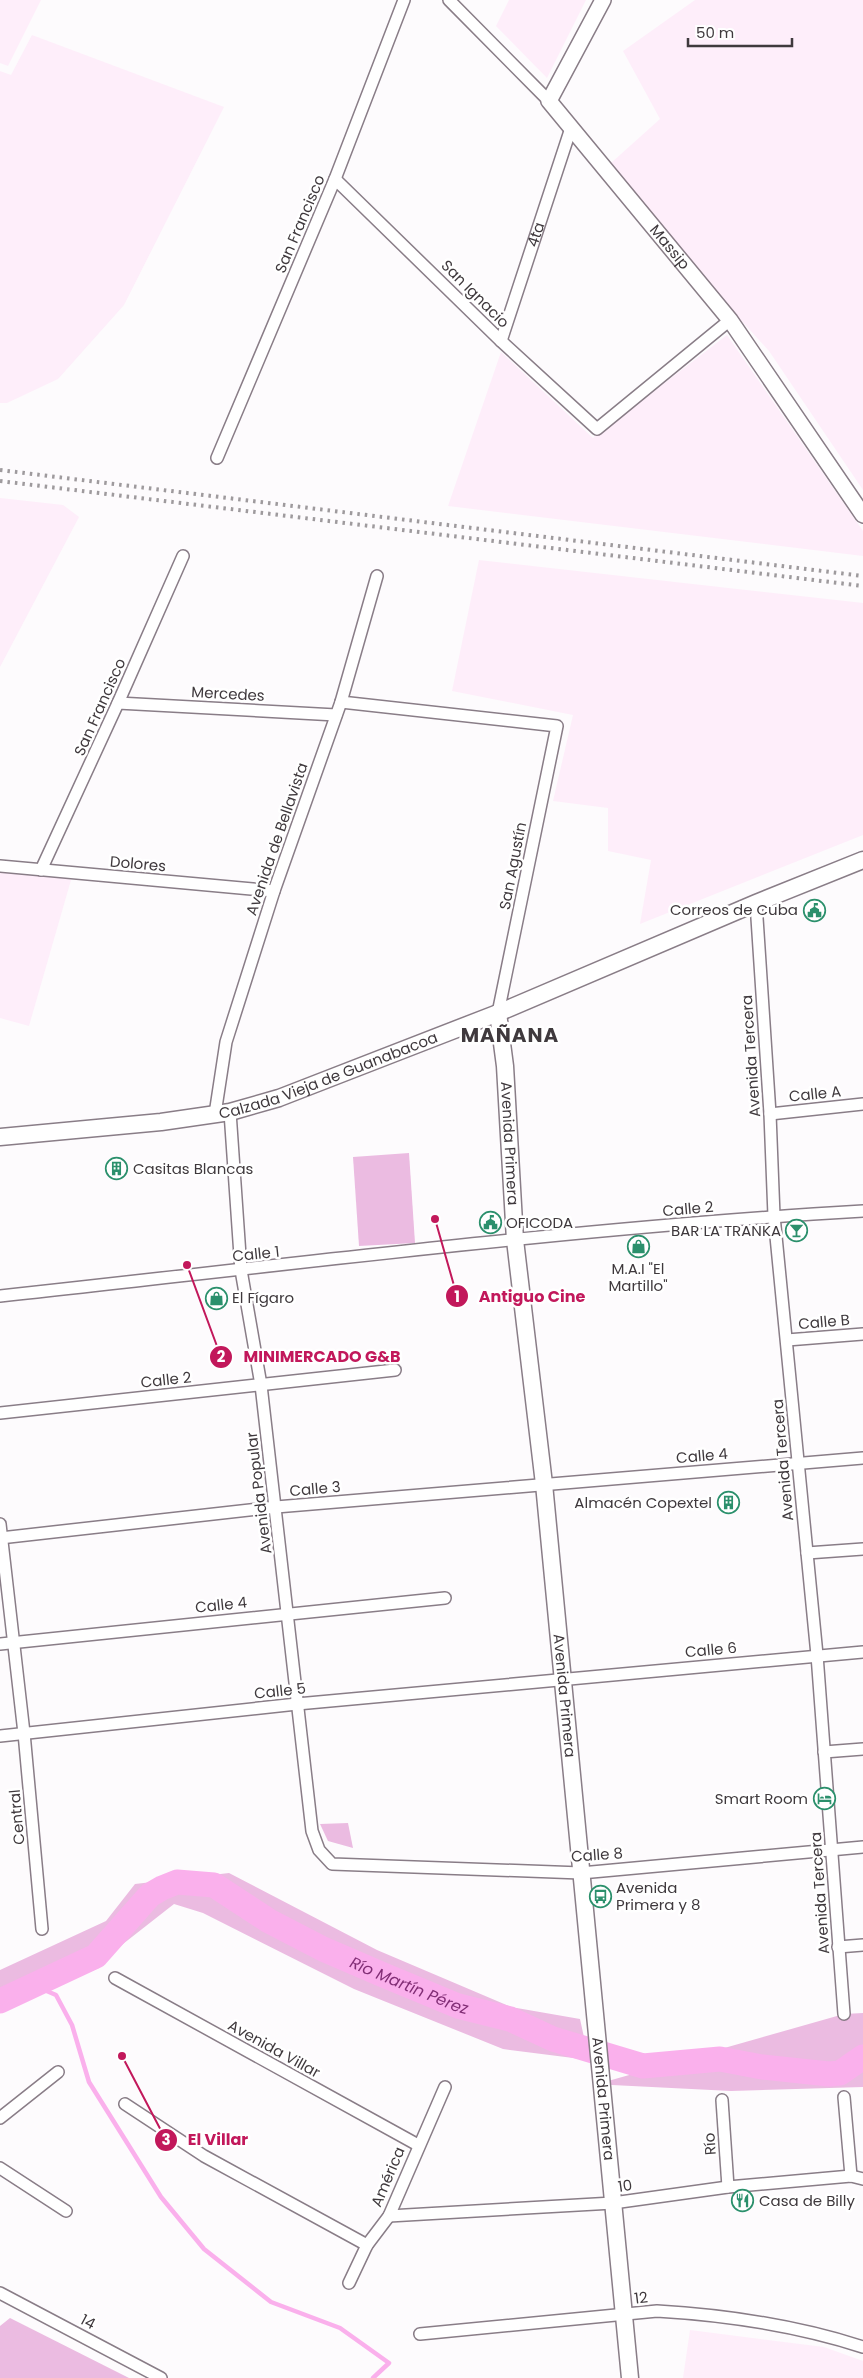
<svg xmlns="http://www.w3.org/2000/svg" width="863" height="2378" font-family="Poppins,sans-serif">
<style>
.built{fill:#feeefa}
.green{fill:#ebbbe1}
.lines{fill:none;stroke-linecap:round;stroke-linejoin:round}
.stream{stroke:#fab0ec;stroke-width:4.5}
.river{stroke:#fab0ec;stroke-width:25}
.minor-casing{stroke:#897d87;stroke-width:14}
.tertiary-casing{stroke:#897d87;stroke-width:18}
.secondary-casing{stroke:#897d87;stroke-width:19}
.minor{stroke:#fff;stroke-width:11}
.tertiary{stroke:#fff;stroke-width:15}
.secondary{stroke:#fff;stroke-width:16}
.rail{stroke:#9e9a9d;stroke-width:4;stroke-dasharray:2.5 5;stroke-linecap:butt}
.labels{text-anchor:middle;stroke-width:5;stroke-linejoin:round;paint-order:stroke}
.street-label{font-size:15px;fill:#3f393d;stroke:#fff}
.poi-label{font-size:15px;fill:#3f393d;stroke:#fff;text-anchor:start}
.water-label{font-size:16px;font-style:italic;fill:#822e76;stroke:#fff}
.district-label{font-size:20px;font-weight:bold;letter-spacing:1px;fill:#3f393d;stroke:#fff}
.leader{fill:none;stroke:#c2185b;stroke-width:2}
.callout-dot{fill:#c2185b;stroke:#fff;stroke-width:2}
.mark-label{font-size:15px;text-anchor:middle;font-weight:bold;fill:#fff}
.callout-label{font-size:16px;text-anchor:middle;font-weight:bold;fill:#c2185b;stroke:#fff;stroke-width:5;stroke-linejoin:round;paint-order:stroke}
</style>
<rect width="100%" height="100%" fill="#fdfbfd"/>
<g class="built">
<path d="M0 0H41L8 66 0 63Z"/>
<path d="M509 0H586L547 78 496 26Z"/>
<path d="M695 0H863V490L769 351 706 282 611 163 660 119 623 51Z"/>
<path d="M32 35 224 107 124 305 58 379 7 403H0V71L11 75Z"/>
<path d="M727 335 863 531V556L448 506 501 352 593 438Z"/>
<path d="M0 498 63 505 79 517 0 667Z"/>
<path d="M479 560 863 603V835L640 924 651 860 608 851V808L553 801 573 715 452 691Z"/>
<path d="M0 867 41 870 71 880 29 1026 0 1018Z"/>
<path d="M690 2330 824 2347 863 2361V2378H683Z"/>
</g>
<g class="green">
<path d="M409 1153 415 1243 359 1246 353 1157Z"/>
<path d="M348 1823 353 1848 328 1841 320 1824Z"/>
<path d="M229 1873 377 1950 511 2007 580 2019 589 2060 503 2049 354 1989 203 1913 174 1904 114 1951 99 1968 7 2007H0V1970L106 1921 135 1884Z"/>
<path d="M863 2013V2087L731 2091 612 2085 601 2083 844 2014Z"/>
<path d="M10 2318 129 2378H0V2326Z"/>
</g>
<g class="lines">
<path class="stream" d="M35 1986 56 1995 72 2025 89 2082 161 2197 204 2249 271 2302 340 2328 389 2363 373 2378"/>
<path class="river" id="s1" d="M0 2001 96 1956 150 1895 162 1888 177 1882 214 1885 269 1921 323 1949 381 1974 458 2006 510 2019 553 2039 643 2066 720 2059 762 2067 829 2074 840 2073 863 2057"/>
<defs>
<g id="minor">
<path d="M449 0 549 101"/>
<path d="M335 179 501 341 597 429 730 320"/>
<path id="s2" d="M501 341 571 128"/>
<path d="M217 458 335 179 404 0"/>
<path d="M341 702 557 726 498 1013"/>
<path d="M118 703 336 715"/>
<path d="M0 866 274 891"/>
<path d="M41 870 118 703 183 556"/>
<path d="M756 903 770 1114 774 1216 817 1655 844 2014"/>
<path d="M230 1112 241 1270 261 1385 312 1831 319 1850 332 1864 581 1873 863 1847"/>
<path d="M215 1114 226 1042 274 891 341 702 377 576"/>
<path d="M770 1114 863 1104"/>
<path d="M0 1296C287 1265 574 1228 863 1211"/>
<path d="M787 1340 863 1334"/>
<path d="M0 1413 395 1370"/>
<path d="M0 1524 24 1733 42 1929"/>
<path d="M0 1538 276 1507 863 1458"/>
<path d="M807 1553 863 1549"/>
<path d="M0 1644 445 1598"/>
<path d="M0 1736 297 1704 863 1652"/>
<path d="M824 1752 863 1749"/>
<path d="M838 1947 863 1945"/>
<path d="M115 1978 418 2145"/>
<path d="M844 2097 851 2176"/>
<path d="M722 2100 728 2187"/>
<path d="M125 2104 204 2156 367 2245"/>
<path d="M0 2118 58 2072"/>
<path d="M0 2168 66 2211"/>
<path d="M389 2216 613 2203 728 2187 851 2176 863 2179"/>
<path d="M349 2283 367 2245 389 2216 445 2087"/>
<path d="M0 2293 161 2378"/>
<path d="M420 2334 657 2311C725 2315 798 2326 863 2347"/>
</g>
<g id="tertiary">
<path id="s3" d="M603 0 549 101 730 320 863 515"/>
</g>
<g id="secondary">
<path id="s4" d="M498 1013 505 1066 515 1240 544 1484 630 2378"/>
<path id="s5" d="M0 1137 161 1122 230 1112 279 1098 498 1013 756 903 863 860"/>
</g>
</defs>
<use href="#minor" class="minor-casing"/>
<use href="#tertiary" class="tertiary-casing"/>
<use href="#secondary" class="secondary-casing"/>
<use href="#minor" class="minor"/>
<use href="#tertiary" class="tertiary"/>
<use href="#secondary" class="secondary"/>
<g class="rail">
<path d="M0 470 863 576"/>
<path d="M0 481 863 586"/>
</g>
</g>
<defs>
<symbol id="civic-ring" viewBox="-11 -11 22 22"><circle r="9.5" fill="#fff" stroke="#2b906c" stroke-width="1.5"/><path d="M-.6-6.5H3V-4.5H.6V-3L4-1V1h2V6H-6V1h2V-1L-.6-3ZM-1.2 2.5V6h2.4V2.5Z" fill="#2b906c"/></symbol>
<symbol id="building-ring" viewBox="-11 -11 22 22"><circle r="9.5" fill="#fff" stroke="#2b906c" stroke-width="1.5"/><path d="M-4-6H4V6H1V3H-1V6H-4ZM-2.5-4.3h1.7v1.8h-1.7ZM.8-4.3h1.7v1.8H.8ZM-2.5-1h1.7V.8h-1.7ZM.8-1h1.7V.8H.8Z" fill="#2b906c"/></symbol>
<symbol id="bar-ring" viewBox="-11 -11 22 22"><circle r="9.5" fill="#fff" stroke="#2b906c" stroke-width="1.5"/><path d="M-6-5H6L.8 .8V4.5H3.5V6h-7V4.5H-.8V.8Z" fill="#2b906c"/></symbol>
<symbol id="shop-ring" viewBox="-11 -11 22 22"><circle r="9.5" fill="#fff" stroke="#2b906c" stroke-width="1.5"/><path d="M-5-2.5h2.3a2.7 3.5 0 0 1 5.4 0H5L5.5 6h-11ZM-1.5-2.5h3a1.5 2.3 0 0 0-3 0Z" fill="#2b906c"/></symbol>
<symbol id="hotel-ring" viewBox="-11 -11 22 22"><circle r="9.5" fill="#fff" stroke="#2b906c" stroke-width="1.5"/><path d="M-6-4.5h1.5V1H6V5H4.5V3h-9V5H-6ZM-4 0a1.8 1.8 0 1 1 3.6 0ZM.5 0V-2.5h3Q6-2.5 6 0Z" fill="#2b906c"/></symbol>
<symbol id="bus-ring" viewBox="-11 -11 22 22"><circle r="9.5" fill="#fff" stroke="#2b906c" stroke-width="1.5"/><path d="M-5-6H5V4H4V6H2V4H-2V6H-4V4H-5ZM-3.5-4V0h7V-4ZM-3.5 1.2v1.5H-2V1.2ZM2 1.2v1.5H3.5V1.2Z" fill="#2b906c"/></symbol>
<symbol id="restaurant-ring" viewBox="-11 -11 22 22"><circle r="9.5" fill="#fff" stroke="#2b906c" stroke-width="1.5"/><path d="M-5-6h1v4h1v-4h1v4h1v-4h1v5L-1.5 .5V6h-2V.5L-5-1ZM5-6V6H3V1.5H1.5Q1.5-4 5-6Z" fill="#2b906c"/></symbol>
</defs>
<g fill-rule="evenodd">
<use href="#civic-ring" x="802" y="898" width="25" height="25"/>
<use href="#building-ring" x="104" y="1156" width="25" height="25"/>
<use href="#civic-ring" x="478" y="1210" width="25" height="25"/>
<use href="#bar-ring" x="784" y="1218" width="25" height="25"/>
<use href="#shop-ring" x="626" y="1234" width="25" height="25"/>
<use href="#shop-ring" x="204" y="1286" width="25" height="25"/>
<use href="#building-ring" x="716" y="1490" width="25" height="25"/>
<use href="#hotel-ring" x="812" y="1786" width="25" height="25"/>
<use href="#bus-ring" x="588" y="1884" width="25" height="25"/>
<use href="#restaurant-ring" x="730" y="2188" width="25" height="25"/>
</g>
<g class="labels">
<g class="street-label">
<text transform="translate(300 224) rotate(-67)" y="5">San Francisco</text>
<text dy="5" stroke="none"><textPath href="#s2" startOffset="112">4ta</textPath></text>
<text dy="5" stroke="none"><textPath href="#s3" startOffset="304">Massip</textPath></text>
<text transform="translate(475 294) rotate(45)" y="5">San Ignacio</text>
<text transform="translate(228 694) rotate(3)" y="5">Mercedes</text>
<text transform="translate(100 707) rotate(-66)" y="5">San Francisco</text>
<text transform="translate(277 839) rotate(-71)" y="5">Avenida de Bellavista</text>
<text transform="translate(138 864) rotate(5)" y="5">Dolores</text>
<text transform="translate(513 866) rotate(-79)" y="5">San Agustín</text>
<text transform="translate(751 1056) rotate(-94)" y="5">Avenida Tercera</text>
<text dy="5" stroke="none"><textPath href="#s5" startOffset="336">Calzada Vieja de Guanabacoa</textPath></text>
<text transform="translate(815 1094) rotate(-6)" y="5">Calle A</text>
<text dy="5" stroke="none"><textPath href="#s4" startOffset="131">Avenida Primera</textPath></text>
<text transform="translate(688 1209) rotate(-5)" y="5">Calle 2</text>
<text transform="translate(256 1254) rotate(-6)" y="5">Calle 1</text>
<text transform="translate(824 1322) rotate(-5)" y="5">Calle B</text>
<text transform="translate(166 1380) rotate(-6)" y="5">Calle 2</text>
<text transform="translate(702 1456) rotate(-5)" y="5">Calle 4</text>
<text transform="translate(783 1460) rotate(-95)" y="5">Avenida Tercera</text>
<text transform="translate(315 1489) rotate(-5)" y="5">Calle 3</text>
<text transform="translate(259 1493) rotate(-97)" y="5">Avenida Popular</text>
<text transform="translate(221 1605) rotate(-6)" y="5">Calle 4</text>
<text transform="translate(711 1650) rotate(-5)" y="5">Calle 6</text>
<text transform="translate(280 1691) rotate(-6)" y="5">Calle 5</text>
<text dy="5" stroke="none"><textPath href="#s4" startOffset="686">Avenida Primera</textPath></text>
<text transform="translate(17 1817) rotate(-95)" y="5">Central</text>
<text transform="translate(597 1855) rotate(-4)" y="5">Calle 8</text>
<text transform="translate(820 1893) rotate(-94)" y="5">Avenida Tercera</text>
<text transform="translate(274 2049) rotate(29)" y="5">Avenida Villar</text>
<text dy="5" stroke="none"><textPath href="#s4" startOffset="1091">Avenida Primera</textPath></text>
<text transform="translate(710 2144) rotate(-94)" y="5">Río</text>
<text transform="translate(388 2177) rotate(-67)" y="5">América</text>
<text transform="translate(625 2186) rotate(-8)" y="5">10</text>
<text transform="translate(641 2298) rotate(-7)" y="5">12</text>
<text transform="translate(88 2322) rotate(28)" y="5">14</text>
</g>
<g class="poi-label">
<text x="798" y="915" text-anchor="end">Correos de Cuba</text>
<text x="133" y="1174">Casitas Blancas</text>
<text x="506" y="1228">OFICODA</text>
<text x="781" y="1236" text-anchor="end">BAR LA TRANKA</text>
<text x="638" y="1274" text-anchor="middle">M.A.I "El<tspan x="638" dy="17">Martillo"</tspan></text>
<text x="232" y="1303">El Fígaro</text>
<text x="712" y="1508" text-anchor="end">Almacén Copextel</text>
<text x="808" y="1804" text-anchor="end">Smart Room</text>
<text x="616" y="1893">Avenida<tspan x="616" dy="17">Primera y 8</tspan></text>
<text x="759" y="2206">Casa de Billy</text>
</g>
<g class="water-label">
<text dy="6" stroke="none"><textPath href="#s1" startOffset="475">Río Martín Pérez</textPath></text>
</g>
<g class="district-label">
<text x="510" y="1042">MAÑANA</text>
</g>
</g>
<path class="leader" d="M435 1219L457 1296M187 1265L221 1357M122 2056L166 2140"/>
<g class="callout-dot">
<circle cx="435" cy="1219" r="5"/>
<circle cx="187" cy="1265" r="5"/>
<circle cx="122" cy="2056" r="5"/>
<circle cx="457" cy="1296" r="12"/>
<circle cx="221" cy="1357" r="12"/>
<circle cx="166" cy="2140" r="12"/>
</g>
<g class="mark-label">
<text x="457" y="1302">1</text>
<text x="221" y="1362">2</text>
<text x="166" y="2145">3</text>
</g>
<g class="callout-label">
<text x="532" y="1302">Antiguo Cine</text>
<text x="322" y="1362">MINIMERCADO G&amp;B</text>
<text x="218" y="2145">El Villar</text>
</g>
<path d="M688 38v8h104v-8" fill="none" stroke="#3f393d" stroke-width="2.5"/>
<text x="696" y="38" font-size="15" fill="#3f393d" stroke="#ffffff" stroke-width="4" paint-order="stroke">50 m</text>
</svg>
